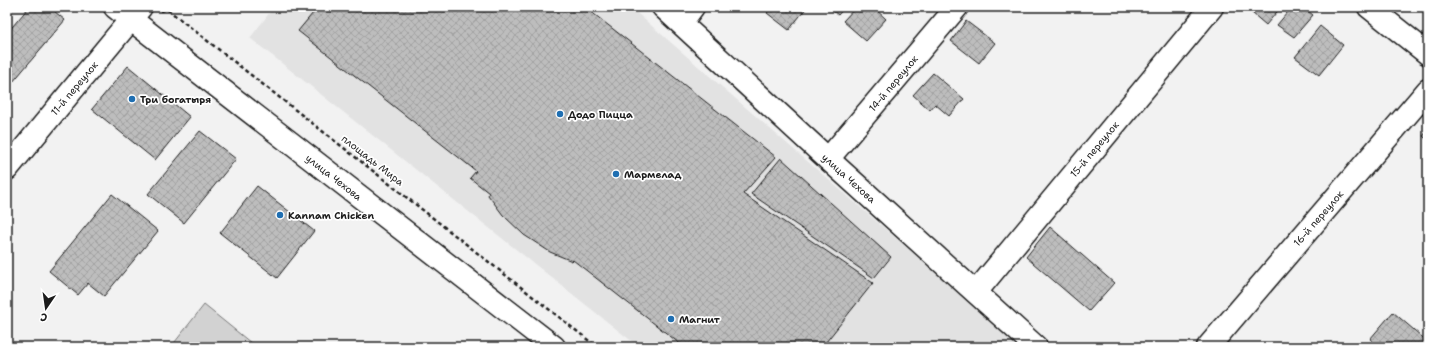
<svg xmlns="http://www.w3.org/2000/svg" width="1435" height="354" font-family="'Shantell Sans',sans-serif">
<style>
.built{fill:#e2e2e2}
.garden{fill:#d2d2d2;stroke:#777}
.building{fill:url(#building-cross-hatch);stroke:#1c1c1c}
.lines{fill:none;stroke-linecap:round;stroke-linejoin:round}
.minor-casing{stroke:#1c1c1c;stroke-width:25}
.tertiary-casing{stroke:#1c1c1c;stroke-width:25}
.secondary-casing{stroke:#1c1c1c;stroke-width:25}
.path{stroke:#1c1c1c;stroke-width:2.5;stroke-dasharray:4 3;stroke-linecap:butt}
.minor{stroke:#fff;stroke-width:22}
.tertiary{stroke:#fff;stroke-width:22}
.secondary{stroke:#fff;stroke-width:22}
.poi-dot{fill:#1f6fb2;stroke:#fff;stroke-width:1.5}
.labels{text-anchor:middle;stroke-width:3.5;stroke-linejoin:round;paint-order:stroke}
.street-label{font-size:10px;fill:#1c1c1c;stroke:#fff}
.poi-label{font-size:10px;font-weight:bold;fill:#1c1c1c;stroke:#fff;text-anchor:start}
</style>
<defs>
<pattern id="building-cross-hatch" width="8" height="8" patternUnits="userSpaceOnUse"><rect width="8" height="8" fill="#bdbdbd"/><path d="M0 0l8 8M0 8l8-8" fill="none" stroke="#a2a2a2"/></pattern>
</defs>
<rect width="100%" height="100%" fill="#f2f2f2"/>
<filter id="ink" filterUnits="userSpaceOnUse"><feTurbulence type="fractalNoise" baseFrequency=".025" numOctaves="2"/><feDisplacementMap in="SourceGraphic" scale="8" xChannelSelector="R" yChannelSelector="G"/><feConvolveMatrix kernelMatrix="1 2 1 2 8 2 1 2 1" color-interpolation-filters="sRGB"/></filter>
<g filter="url(#ink)">
<path class="built" d="M274 7H630L1021 347H639L250 38Z"/>
<path class="garden" d="M204 305 256 347H171Z"/>
<g class="building">
<path d="M29 7H49L65 20 7 89V33Z"/>
<path d="M318 7H585L776 157 743 194 873 283 822 347H684L573 260 572 261 550 252 524 235 503 215 488 195 489 193 470 178 476 171 298 31Z"/>
<path d="M772 7H807L789 30 767 13Z"/>
<path d="M828 7H845L838 15Z"/>
<path d="M856 7H873L886 19 866 41 843 21Z"/>
<path d="M1245 7H1281L1266 25Z"/>
<path d="M1292 7H1303L1313 15 1294 37 1277 25Z"/>
<path d="M966 21 995 43 979 63 951 41Z"/>
<path d="M1320 26 1343 45 1319 75 1295 57Z"/>
<path d="M128 66 190 117 155 160 92 109Z"/>
<path d="M933 73 964 99 949 116 935 104 930 110 913 95Z"/>
<path d="M1428 130V141L1423 136Z"/>
<path d="M200 131 236 159 184 223 148 194Z"/>
<path d="M781 158 891 257 874 278 751 194Z"/>
<path d="M257 186 314 231 277 278 220 233Z"/>
<path d="M112 194 158 231 104 296 88 283 78 295 49 271Z"/>
<path d="M1050 227 1114 283 1089 311 1026 257Z"/>
<path d="M1393 312 1428 342V347H1380L1370 339Z"/>
</g>
<g class="lines">
<defs>
<g id="minor">
<path d="M663 7 828 159 1036 347"/>
<path d="M681 23 693 7"/>
<path d="M828 159 957 7"/>
<path d="M7 169 141 7"/>
<path d="M976 292 1212 7"/>
<path d="M1208 347 1428 90"/>
</g>
<path id="tertiary" d="M1369 7 1428 54"/>
<path id="secondary" d="M115 7 554 347"/>
</defs>
<use href="#minor" class="minor-casing"/>
<use href="#tertiary" class="tertiary-casing"/>
<use href="#secondary" class="secondary-casing"/>
<path class="path" d="M161 11 167 9 597 347"/>
<use href="#minor" class="minor"/>
<use href="#tertiary" class="tertiary"/>
<use href="#secondary" class="secondary"/>
</g>
</g>
<g class="poi-dot">
<circle cx="132" cy="99" r="4"/>
<circle cx="560" cy="114" r="4"/>
<circle cx="616" cy="174" r="4"/>
<circle cx="280" cy="215" r="4"/>
<circle cx="671" cy="319" r="4"/>
</g>
<g class="labels">
<g class="street-label">
<text transform="translate(893 83) rotate(-50)" y="4">14-й переулок</text>
<text transform="translate(74 88) rotate(-50)" y="4">11-й переулок</text>
<text transform="translate(1094 149) rotate(-50)" y="4">15-й переулок</text>
<text transform="translate(373 160) rotate(38)" y="4">площадь Мира</text>
<text transform="translate(334 177) rotate(38)" y="4">улица Чехова</text>
<text transform="translate(849 178) rotate(42)" y="4">улица Чехова</text>
<text transform="translate(1318 218) rotate(-49)" y="4">16-й переулок</text>
</g>
<g class="poi-label">
<text x="140" y="103">Три богатыря</text>
<text x="568" y="118">Додо Пицца</text>
<text x="624" y="178">Мармелад</text>
<text x="288" y="219">Kannam Chicken</text>
<text x="679" y="323">Магнит</text>
</g>
</g>
<rect width="1435" height="354" fill="none" stroke="#fff" stroke-width="24"/>
<rect x="12" y="12" width="1411" height="330" fill="none" stroke="#1c1c1c" stroke-width="1.5" filter="url(#ink)"/>
<g transform="translate(46 308) rotate(193)" stroke="#ffffff" stroke-width="3" paint-order="stroke">
<path d="M0-3L7 15L0 10L-7 15Z" fill="#1c1c1c"/>
<text y="-6" font-size="11" font-weight="bold" text-anchor="middle" fill="#1c1c1c">С</text>
</g>
</svg>
